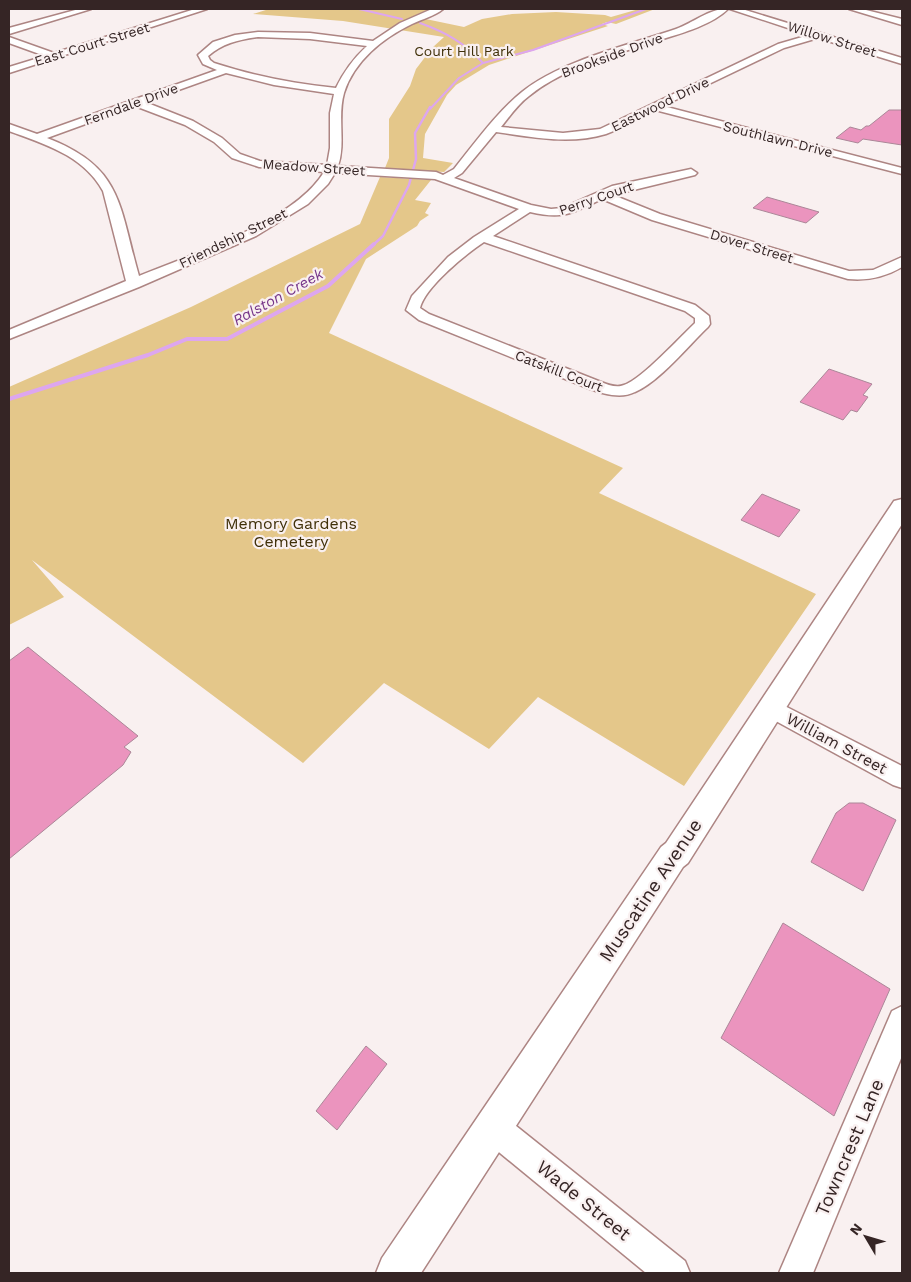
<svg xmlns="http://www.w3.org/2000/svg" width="911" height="1282" font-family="'Work Sans',sans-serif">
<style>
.green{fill:#e4c78a}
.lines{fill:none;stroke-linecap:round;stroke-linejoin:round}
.stream-far2{stroke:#dda6ef;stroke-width:2}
.stream-far1{stroke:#dda6ef;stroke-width:2.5}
.stream{stroke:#dda6ef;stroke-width:4}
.building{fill:#eb94be;stroke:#ab8798}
.minor-casing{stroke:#ad8583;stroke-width:3}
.major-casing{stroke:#ad8583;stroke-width:3}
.minor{fill:#fff;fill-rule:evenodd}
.major{fill:#fff;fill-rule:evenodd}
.labels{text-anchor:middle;stroke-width:4.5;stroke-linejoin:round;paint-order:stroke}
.far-street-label{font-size:14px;fill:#352525;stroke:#f9f0f0}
.far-park-label{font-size:14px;fill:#403009;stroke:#f9f0f0}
.far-water-label{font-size:15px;font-style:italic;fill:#763589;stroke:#f9f0f0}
.park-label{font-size:16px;fill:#403009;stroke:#f9f0f0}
.street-label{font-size:16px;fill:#352525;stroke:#f9f0f0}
.near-street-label{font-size:19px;fill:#352525;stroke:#f9f0f0}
</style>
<rect width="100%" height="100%" fill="#f9f0f0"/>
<g class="green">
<path d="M269 9H433L416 17 464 27 482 19 512 14 556 12 605 15 611 17 639 9H655L616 24 607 22 602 24 608 26 489 65 456 85 447 95 425 134 423 158 453 163 444 172 385 168 389 158V119L410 86 416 69 432 48 444 37 343 21 253 14Z"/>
<path d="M380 177 431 180 415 200 431 203 425 213 429 215 420 221 417 226 366 259 329 333 623 468 599 493 816 594 684 786 538 697 489 749 384 683 303 763 32 560 64 597 9 625V387L191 307 360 224Z"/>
</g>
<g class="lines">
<g class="stream-far2">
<path d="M359 9 402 19"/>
<path d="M420 23C445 32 465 43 483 63"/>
<path d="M430 109 459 78 483 63 533 50 646 9"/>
</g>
<path class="stream-far1" d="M372 246 383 236 409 185 416 159 415 133 430 107"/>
<path class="stream" d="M9 399 148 355 187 339H227L328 286 374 244"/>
</g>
<g class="building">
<path d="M889 110H902V145L863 139 858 143 836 138 850 127 861 130 866 126H869Z"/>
<path d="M767 197 819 212 806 223 753 208Z"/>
<path d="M829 369 872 384 863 395 868 397 857 412 851 410 843 420 800 402Z"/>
<path d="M762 494 800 510 779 537 741 520Z"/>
<path d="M28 647 138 736 124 747 131 752 123 765 9 859V661Z"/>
<path d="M849 803H863L896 820 863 891 811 862 836 813Z"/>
<path d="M783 923 890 989 834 1116 721 1038Z"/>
<path d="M366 1046 387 1064 337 1130 316 1111Z"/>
</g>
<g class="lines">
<defs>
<g id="minor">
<path d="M79 9H91L9 34V28Z"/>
<path d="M195 9H207L9 73V67L45 56 9 43V37L54 53Z"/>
<path d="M432 9H443C435 16 422 19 412 24 383 38 354 61 344 93 337 117 346 143 338 166L436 172 443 175 454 169C475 143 496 113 522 92 560 61 629 45 676 29 693 23 710 8 728 9 713 24 683 33 663 39 618 54 566 66 529 96 518 104 510 116 501 127L563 133 600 129 778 44 809 35 730 9H742L902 58V64L818 38 784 48 663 106 902 168V174L655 110C639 118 623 128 606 134 570 145 532 137 496 132L462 173 454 178 531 205 551 209 562 208 612 186 691 169 697 173 695 175 613 195 660 214 849 271 873 270 902 257V267C885 277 868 281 848 279L652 220 602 199C572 213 564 220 530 212L493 236 695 305 709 316 710 324 708 327C689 345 659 382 635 392 621 399 604 394 590 389L419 320 406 310 412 296 448 257 474 237 519 209 435 179 335 173 328 184 308 204 256 236 139 287 9 339V330L126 281 103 191C83 155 44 144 9 131V124L37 134 217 70 203 64 198 55 213 42 235 35 258 32 310 33 373 41 400 23ZM258 37 310 39 367 46C354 58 344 71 336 88 294 84 254 76 214 63L210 60 208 56C223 43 238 40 258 37ZM226 73 274 85 334 94 330 113V148L327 165 260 161 240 154 222 138 193 121 145 102ZM135 106 185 125 214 142 232 158 259 167 324 172C294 222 192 254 139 276 119 206 123 167 47 138ZM484 242 685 311 695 318V323C680 337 642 379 624 385 617 388 608 385 601 382L429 314 420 308C425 287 466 254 484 242Z"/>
<path d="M849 9H862L902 19V25Z"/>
<path d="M771 699 902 766V788L893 785 763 714 760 708 763 702Z"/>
<path d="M902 1006V1056L813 1273H779L892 1011Z"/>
<path d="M494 1112 505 1117 685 1261 690 1273H646L483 1139 478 1128 483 1117Z"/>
</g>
<path id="major" d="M902 499V524L688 863 683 867 421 1273H376L382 1258 661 847 666 843 894 501Z"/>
</defs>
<use href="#minor" class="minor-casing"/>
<use href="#major" class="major-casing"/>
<use href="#minor" class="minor"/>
<use href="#major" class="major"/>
</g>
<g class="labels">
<g class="far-street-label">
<text transform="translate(832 39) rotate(17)" y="5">Willow Street</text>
<text transform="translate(92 44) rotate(-17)" y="5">East Court Street</text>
<text transform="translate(612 55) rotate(-20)" y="5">Brookside Drive</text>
<text transform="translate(131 104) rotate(-20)" y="5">Ferndale Drive</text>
<text transform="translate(660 104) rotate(-26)" y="5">Eastwood Drive</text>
<text transform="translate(778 139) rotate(14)" y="5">Southlawn Drive</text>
<text transform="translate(314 167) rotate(4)" y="5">Meadow Street</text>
<text transform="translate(596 198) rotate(-19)" y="5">Perry Court</text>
<text transform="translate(233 238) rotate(-26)" y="5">Friendship Street</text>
<text transform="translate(752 246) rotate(17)" y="5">Dover Street</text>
<text transform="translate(559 371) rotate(21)" y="5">Catskill Court</text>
</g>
<g class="far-park-label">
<text x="464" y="56">Court Hill Park</text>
</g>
<g class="far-water-label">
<text transform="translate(278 297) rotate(-29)" y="5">Ralston Creek</text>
</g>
<g class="park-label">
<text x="291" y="529">Memory Gardens<tspan x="291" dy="18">Cemetery</tspan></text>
</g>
<g class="street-label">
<text transform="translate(837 743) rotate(28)" y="6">William Street</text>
</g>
<g class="near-street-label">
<text transform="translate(650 890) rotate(-56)" y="7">Muscatine Avenue</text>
<text transform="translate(849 1147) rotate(-67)" y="7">Towncrest Lane</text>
<text transform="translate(584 1200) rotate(39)" y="7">Wade Street</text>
</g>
</g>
<rect width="911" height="1282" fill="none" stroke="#352525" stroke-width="20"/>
<g transform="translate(866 1237) rotate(308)" stroke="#f9f0f0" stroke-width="4" paint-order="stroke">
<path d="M0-4L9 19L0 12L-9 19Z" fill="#352525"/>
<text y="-8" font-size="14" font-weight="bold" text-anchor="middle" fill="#352525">N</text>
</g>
</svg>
